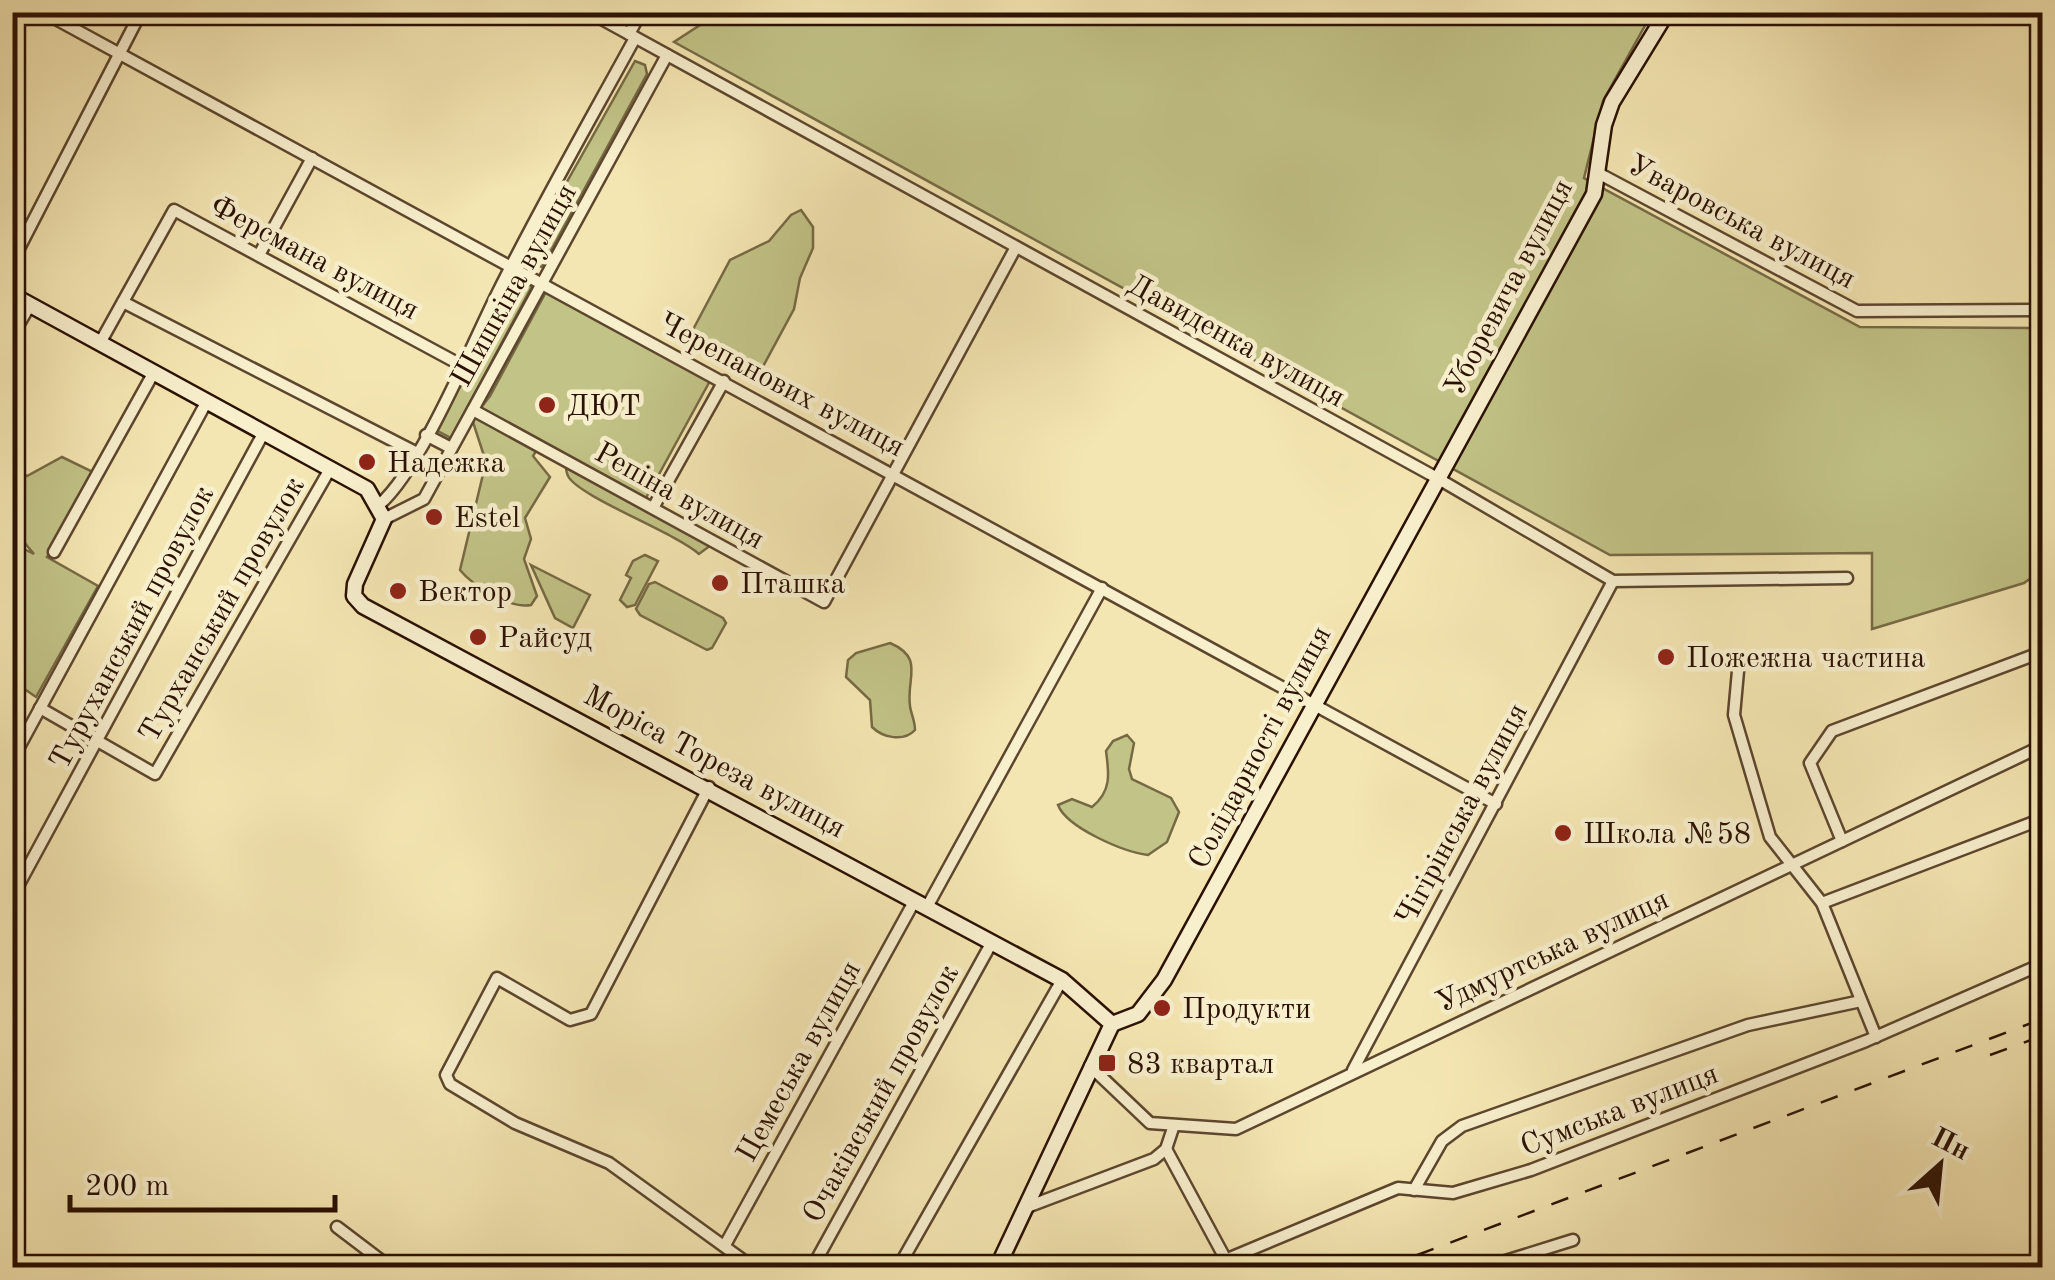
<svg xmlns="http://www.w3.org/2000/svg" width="2055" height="1280" font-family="'Old Standard TT',serif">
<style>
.green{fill:#c2c387;stroke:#766a44;stroke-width:2.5}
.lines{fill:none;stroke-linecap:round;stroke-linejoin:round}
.street-casing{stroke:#5c462e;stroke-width:15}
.secondary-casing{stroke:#2a1102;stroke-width:19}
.street{stroke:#f8efcd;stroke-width:10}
.secondary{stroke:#f8efcd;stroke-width:14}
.rail{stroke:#2a1102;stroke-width:2.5;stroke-dasharray:18 18;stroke-linecap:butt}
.poi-dot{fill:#8f2418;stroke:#f8efcd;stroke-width:4}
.labels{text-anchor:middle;stroke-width:9;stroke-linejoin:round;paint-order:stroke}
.street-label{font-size:30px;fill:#2a1102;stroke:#f8efcd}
.poi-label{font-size:30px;fill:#2a1102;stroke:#f8efcd;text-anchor:start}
</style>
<rect width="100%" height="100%" fill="#f4e6b2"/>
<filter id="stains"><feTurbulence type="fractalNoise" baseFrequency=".002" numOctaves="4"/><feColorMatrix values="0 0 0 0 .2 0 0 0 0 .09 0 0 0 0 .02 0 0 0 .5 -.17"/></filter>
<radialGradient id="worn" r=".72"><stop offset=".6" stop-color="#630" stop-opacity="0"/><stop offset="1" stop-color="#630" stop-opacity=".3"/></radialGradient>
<g class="green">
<path d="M720 12 1652 13 1603 101 1584 178 1860 327 2042 328V570L2024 583 1872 629V553L1610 555 674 42Z"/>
<path d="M635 61 645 65 647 74 542 267 524 258Z"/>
<path d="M801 210 813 227V248L800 278 794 309 759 374 748 377 688 339 730 260 769 241 791 215Z"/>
<path d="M519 276 530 282 531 288 451 438 434 429Z"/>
<path d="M547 290 711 379 646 498 632 492 671 521 699 527 711 545 699 554C674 532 579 497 568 476 565 470 566 460 563 453L541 443 533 456 550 477 525 518 531 539 524 559 537 596 531 605C510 609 473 586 460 570L486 462 472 419 490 396Z"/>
<path d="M13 437 22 444 18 470 27 476 62 457 93 472 47 557 98 586 36 697 13 681 12 543 34 554 13 529Z"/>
<path d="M645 555 658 561 635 605 627 607 620 600 631 578 626 575 633 561Z"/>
<path d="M531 565 590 595 573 628 555 618Z"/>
<path d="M655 582 723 618 726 623 712 648 707 650 640 615 636 609 649 584Z"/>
<path d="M890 643C925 658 906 678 910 706 911 714 915 721 915 730 904 742 883 738 872 727L870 700 846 677 848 660 856 653Z"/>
<path d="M1127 735 1134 743 1129 769 1132 779 1171 798 1179 812 1167 842 1148 855C1124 852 1067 828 1058 805L1072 799 1092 807C1112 791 1109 773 1106 751L1113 741Z"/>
</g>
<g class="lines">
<defs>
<g id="street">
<path d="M43 12 1496 804"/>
<path d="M589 12 1437 478 1613 581 1847 578"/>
<path d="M12 27 20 12"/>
<path d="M629 34 641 12"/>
<path d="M1598 173 1857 311 2042 310"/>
<path d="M259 255 312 158"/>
<path d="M12 262 141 12"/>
<path d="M123 302 417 453"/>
<path d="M12 336 30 305"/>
<path d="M100 343 174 210 461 365"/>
<path d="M473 410 824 602 1016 247"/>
<path d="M426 435 451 448"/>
<path d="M380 504C421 468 471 346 498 292 541 206 589 122 635 38"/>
<path d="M653 508 724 381"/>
<path d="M384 519 424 499 667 55"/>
<path d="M54 552 154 372"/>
<path d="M1738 671 1734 715 1770 837 1822 903 1876 1037"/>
<path d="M40 708 155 774 330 469"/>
<path d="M12 760 207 401"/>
<path d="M709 787 591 1014 570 1020 497 978 446 1075 450 1084 515 1123 609 1163 754 1268"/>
<path d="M1842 841 1810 763 1832 731 2042 652"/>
<path d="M12 897 264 432"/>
<path d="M1822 903 2042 819"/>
<path d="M927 907 1102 588"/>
<path d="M1090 1066 1150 1123 1236 1129 2042 746"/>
<path d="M1353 1070 1613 581"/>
<path d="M1166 1149 1226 1260"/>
<path d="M1414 1190 1442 1141 1462 1126 1748 1025 1861 1001"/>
<path d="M1027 1207 1154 1159 1166 1149 1173 1128"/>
<path d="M337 1227 391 1268"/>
<path d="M725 1245 915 900"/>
<path d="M812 1268 992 942"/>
<path d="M898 1268 1062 980"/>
<path d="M1206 1268 1398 1188 1453 1193 1531 1170 1866 1041 2042 964"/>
<path d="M1483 1268 1573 1240"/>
</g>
<g id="secondary">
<path d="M12 295 367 489 384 519 355 584 354 596 363 606 1062 980 1112 1024 997 1268"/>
<path d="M1112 1024 1138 1014 1164 980 1594 194 1604 125 1612 102 1667 12"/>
</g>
</defs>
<use href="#street" class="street-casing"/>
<use href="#secondary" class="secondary-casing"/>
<use href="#street" class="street"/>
<use href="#secondary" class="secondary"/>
<g class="rail">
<path d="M1990 1055 2042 1036"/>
<path d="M1383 1268 2042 1019"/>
</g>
</g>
<g class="poi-dot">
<circle cx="547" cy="405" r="10"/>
<circle cx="367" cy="462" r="10"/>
<circle cx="434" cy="517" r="10"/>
<circle cx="720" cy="583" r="10"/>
<circle cx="398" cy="591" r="10"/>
<circle cx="478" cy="637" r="10"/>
<circle cx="1666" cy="657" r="10"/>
<circle cx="1563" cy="833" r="10"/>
<circle cx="1162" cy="1008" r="10"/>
<rect x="1097" y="1053" width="20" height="20" rx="5"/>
</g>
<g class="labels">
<g class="street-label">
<text transform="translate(1742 221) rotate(28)" y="10">Уваровська вулиця</text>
<text transform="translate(315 257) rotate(28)" y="10">Ферсмана вулиця</text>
<text transform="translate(513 285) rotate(-61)" y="10">Шишкiна вулиця</text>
<text transform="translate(1508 287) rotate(-62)" y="10">Уборевича вулиця</text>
<text transform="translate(1237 340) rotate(29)" y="10">Давиденка вулиця</text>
<text transform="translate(782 384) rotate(28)" y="10">Черепанових вулиця</text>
<text transform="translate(680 495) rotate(29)" y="10">Репiна вулиця</text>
<text transform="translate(221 609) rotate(-60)" y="10">Турханський провулок</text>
<text transform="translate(131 627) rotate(-62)" y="10">Туруханський провулок</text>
<text transform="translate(1259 747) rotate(-62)" y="10">Солідарності вулиця</text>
<text transform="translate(715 761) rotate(28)" y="10">Моріса Тореза вулиця</text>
<text transform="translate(1461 814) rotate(-62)" y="10">Чiгiрiнська вулиця</text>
<text transform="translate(1552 950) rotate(-25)" y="10">Удмуртська вулиця</text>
<text transform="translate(798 1061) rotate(-61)" y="10">Цемеська вулиця</text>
<text transform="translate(880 1093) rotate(-61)" y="10">Очакiвський провулок</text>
<text transform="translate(1619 1109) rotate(-21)" y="10">Сумська вулиця</text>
</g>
<g class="poi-label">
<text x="567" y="415">ДЮТ</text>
<text x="387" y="472">Надежка</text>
<text x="454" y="527">Estel</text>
<text x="740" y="593">Пташка</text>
<text x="418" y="601">Вектор</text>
<text x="498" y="647">Райсуд</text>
<text x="1686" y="667">Пожежна частина</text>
<text x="1583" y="843">Школа №58</text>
<text x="1182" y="1018">Продукти</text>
<text x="1127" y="1073">83 квартал</text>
</g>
</g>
<rect width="2055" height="1280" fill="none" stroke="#f4e6b2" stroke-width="50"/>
<rect x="15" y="15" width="2025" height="1250" fill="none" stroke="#2a1102" stroke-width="5"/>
<rect x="25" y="25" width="2005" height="1230" fill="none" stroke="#2a1102" stroke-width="2.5"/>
<g transform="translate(1940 1165) rotate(27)" stroke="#f8efcd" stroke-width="8" paint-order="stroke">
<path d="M0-8L18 38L0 25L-18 38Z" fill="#2a1102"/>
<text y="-15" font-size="28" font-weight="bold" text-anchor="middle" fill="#2a1102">Пн</text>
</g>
<path d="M70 1195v15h265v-15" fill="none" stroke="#2a1102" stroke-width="5"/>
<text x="85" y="1195" font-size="30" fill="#2a1102" stroke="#f8efcd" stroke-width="8" paint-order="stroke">200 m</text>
<rect width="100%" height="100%" filter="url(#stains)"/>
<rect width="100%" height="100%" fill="url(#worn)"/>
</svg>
